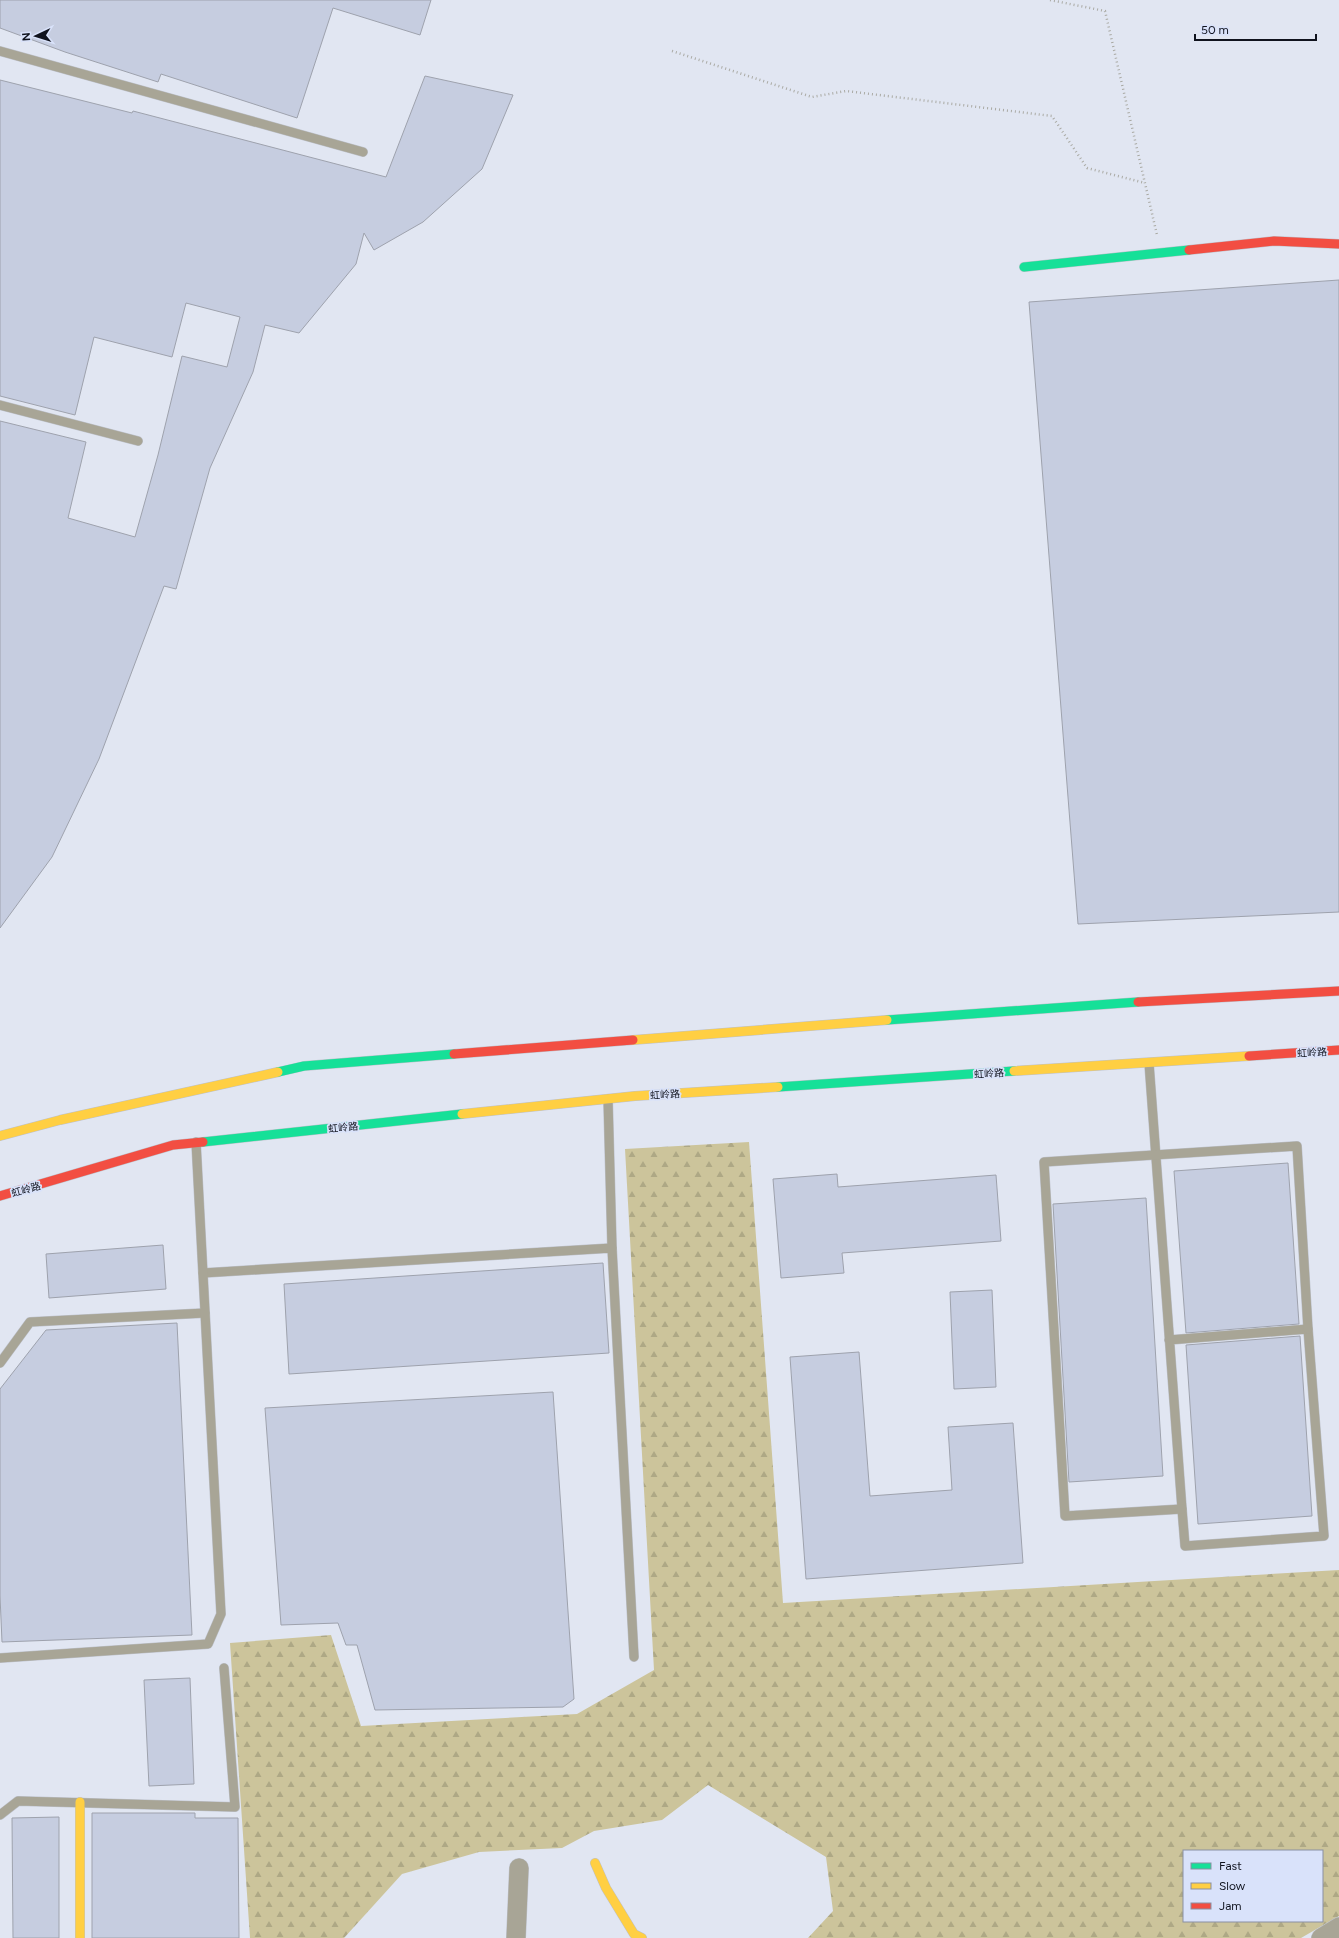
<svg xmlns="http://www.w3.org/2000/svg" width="1339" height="1938" font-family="Figtree,'Noto Sans SC',sans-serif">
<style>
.forest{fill:url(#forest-firs);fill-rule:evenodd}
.building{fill:#c6cde0;stroke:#9ea2ad}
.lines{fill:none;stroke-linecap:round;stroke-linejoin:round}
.lane-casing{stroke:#bdc1ca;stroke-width:10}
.street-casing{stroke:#bdc1ca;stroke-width:20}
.fast-casing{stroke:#bdc1ca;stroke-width:10}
.slow-casing{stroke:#bdc1ca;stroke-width:10}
.jam-casing{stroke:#bdc1ca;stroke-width:10}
.path{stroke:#aaaaa4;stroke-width:2.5;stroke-dasharray:1 3;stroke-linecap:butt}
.lane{stroke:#a8a596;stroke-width:9}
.street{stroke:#a8a596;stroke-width:19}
.fast{stroke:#16e098;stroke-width:9}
.slow{stroke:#ffcf43;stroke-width:9}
.jam{stroke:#f24e42;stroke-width:9}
.labels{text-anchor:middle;stroke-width:3.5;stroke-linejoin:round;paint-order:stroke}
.street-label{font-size:10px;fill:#10131e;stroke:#d9e2fa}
</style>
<defs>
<pattern id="forest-firs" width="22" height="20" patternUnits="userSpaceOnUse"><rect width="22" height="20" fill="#ccc49b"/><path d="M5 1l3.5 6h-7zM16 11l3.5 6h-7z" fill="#aea885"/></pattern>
</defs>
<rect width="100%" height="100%" fill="#e1e6f2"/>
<path class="forest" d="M749 1142 783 1603 1339 1570V1916L1301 1938H808L833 1911 826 1857 708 1785 662 1820 594 1831 562 1848 479 1852 402 1874 344 1938H250L230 1643 331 1635 361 1726 577 1714 654 1670 625 1149ZM1184 1851H1322V1921H1184Z"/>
<g class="building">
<path d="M0 0H431L420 35 333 8 297 118 161 74 158 82 65 52 0 28Z"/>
<path d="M425 76 513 95 482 169 423 222 374 250 364 233 356 264 299 333 265 325 253 372 210 468 176 589 164 586 99 759 52 857 0 928V421L86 442 68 518 135 537 158 455 182 356 227 367 240 317 186 303 172 357 94 337 75 415 0 396V80L132 113 133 111 386 177Z"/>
<path d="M1339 280V912L1078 924 1029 302Z"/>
<path d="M1288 1163 1299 1324 1186 1333 1174 1171Z"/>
<path d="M837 1174 838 1187 996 1175 1001 1241 842 1253 844 1273 781 1278 773 1179Z"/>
<path d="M1146 1198 1163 1476 1069 1482 1053 1204Z"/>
<path d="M163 1245 166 1289 49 1298 46 1254Z"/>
<path d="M603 1263 609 1353 289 1374 284 1284Z"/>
<path d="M992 1290 996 1387 954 1389 950 1292Z"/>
<path d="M177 1323 192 1635 2 1642 0 1596V1389L46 1330Z"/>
<path d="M1300 1336 1312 1516 1198 1524 1186 1345Z"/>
<path d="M859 1352 870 1496 952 1490 948 1427 1013 1423 1023 1563 806 1579 790 1357Z"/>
<path d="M553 1392 574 1699 563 1707 375 1710 357 1645H346L338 1623 281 1625 265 1408Z"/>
<path d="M190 1678 194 1784 149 1786 144 1680Z"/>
<path d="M92 1813H195V1818H238L239 1938H92Z"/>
<path d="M59 1817V1938H13L12 1818Z"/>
</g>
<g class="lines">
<defs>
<g id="lane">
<path d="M0 51 363 152"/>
<path d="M0 405 138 441"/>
<path d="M1149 1063 1182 1509 1185 1546 1324 1536 1308 1329 1169 1340"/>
<path d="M608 1099 612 1248"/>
<path d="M203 1273 612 1248 634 1657"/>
<path d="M0 1363 30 1322 205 1313"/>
<path d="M1182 1509 1065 1516 1044 1162 1297 1146 1308 1329"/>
<path d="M0 1658 208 1644 221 1614 196 1142"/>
<path d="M0 1815 18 1801 235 1807 224 1668"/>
</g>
<g id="street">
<path d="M516 1938 519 1868"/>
<path d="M1321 1938 1339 1927"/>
</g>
<g id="fast">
<path d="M1024 267 1189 250"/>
<path d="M887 1020 1138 1002"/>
<path d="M278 1072 304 1066 454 1054"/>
<path d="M778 1087 1014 1071"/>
<path d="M203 1142 462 1114"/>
</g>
<g id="slow">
<path d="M633 1040 887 1020"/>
<path d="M1014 1071 1249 1056"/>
<path d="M462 1114 635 1096 778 1087"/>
<path d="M0 1136 60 1120 278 1072"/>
<path d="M80 1802V1938"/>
<path d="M595 1863 606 1888 634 1934 642 1938"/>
</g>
<g id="jam">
<path d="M1189 250 1274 241 1339 244"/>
<path d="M1138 1002 1339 991"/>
<path d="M454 1054 633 1040"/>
<path d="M1249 1056 1339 1050"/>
<path d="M0 1196 173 1145 203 1142"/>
</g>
</defs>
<use href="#lane" class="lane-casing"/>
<use href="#street" class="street-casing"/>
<use href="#fast" class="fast-casing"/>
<use href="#slow" class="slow-casing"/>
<use href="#jam" class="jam-casing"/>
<g class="path">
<path d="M1050 0 1105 11 1157 235"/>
<path d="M672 51 812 97 846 91 1052 116 1087 168 1145 183"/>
</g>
<use href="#lane" class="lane"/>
<use href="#street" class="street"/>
<use href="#fast" class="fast"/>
<use href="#slow" class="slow"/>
<use href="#jam" class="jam"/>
</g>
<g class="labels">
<g class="street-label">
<text transform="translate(1312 1052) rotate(-4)" y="4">虹岭路</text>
<text transform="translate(989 1073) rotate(-4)" y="4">虹岭路</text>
<text transform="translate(665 1094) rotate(-4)" y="4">虹岭路</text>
<text transform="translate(343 1127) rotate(-6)" y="4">虹岭路</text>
<text transform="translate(26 1189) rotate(-15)" y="4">虹岭路</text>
</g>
</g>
<rect x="1183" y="1850" width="140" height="72" fill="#d9e2fa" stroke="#898fa2"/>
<rect x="1191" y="1863" width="20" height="6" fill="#16e098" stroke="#898fa2"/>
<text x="1219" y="1870" font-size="12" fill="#10131e">Fast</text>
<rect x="1191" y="1883" width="20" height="6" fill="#ffcf43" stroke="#898fa2"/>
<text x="1219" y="1890" font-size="12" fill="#10131e">Slow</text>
<rect x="1191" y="1903" width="20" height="6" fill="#f24e42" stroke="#898fa2"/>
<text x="1219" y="1910" font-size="12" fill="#10131e">Jam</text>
<g transform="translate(36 36) rotate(266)" stroke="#d9e2fa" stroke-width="3" paint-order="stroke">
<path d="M0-3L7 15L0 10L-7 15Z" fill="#10131e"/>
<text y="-6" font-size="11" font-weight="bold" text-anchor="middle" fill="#10131e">N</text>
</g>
<path d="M1195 34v6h121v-6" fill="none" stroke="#10131e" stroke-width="2"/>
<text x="1201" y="34" font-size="12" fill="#10131e" stroke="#d9e2fa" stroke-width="3" paint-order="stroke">50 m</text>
</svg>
